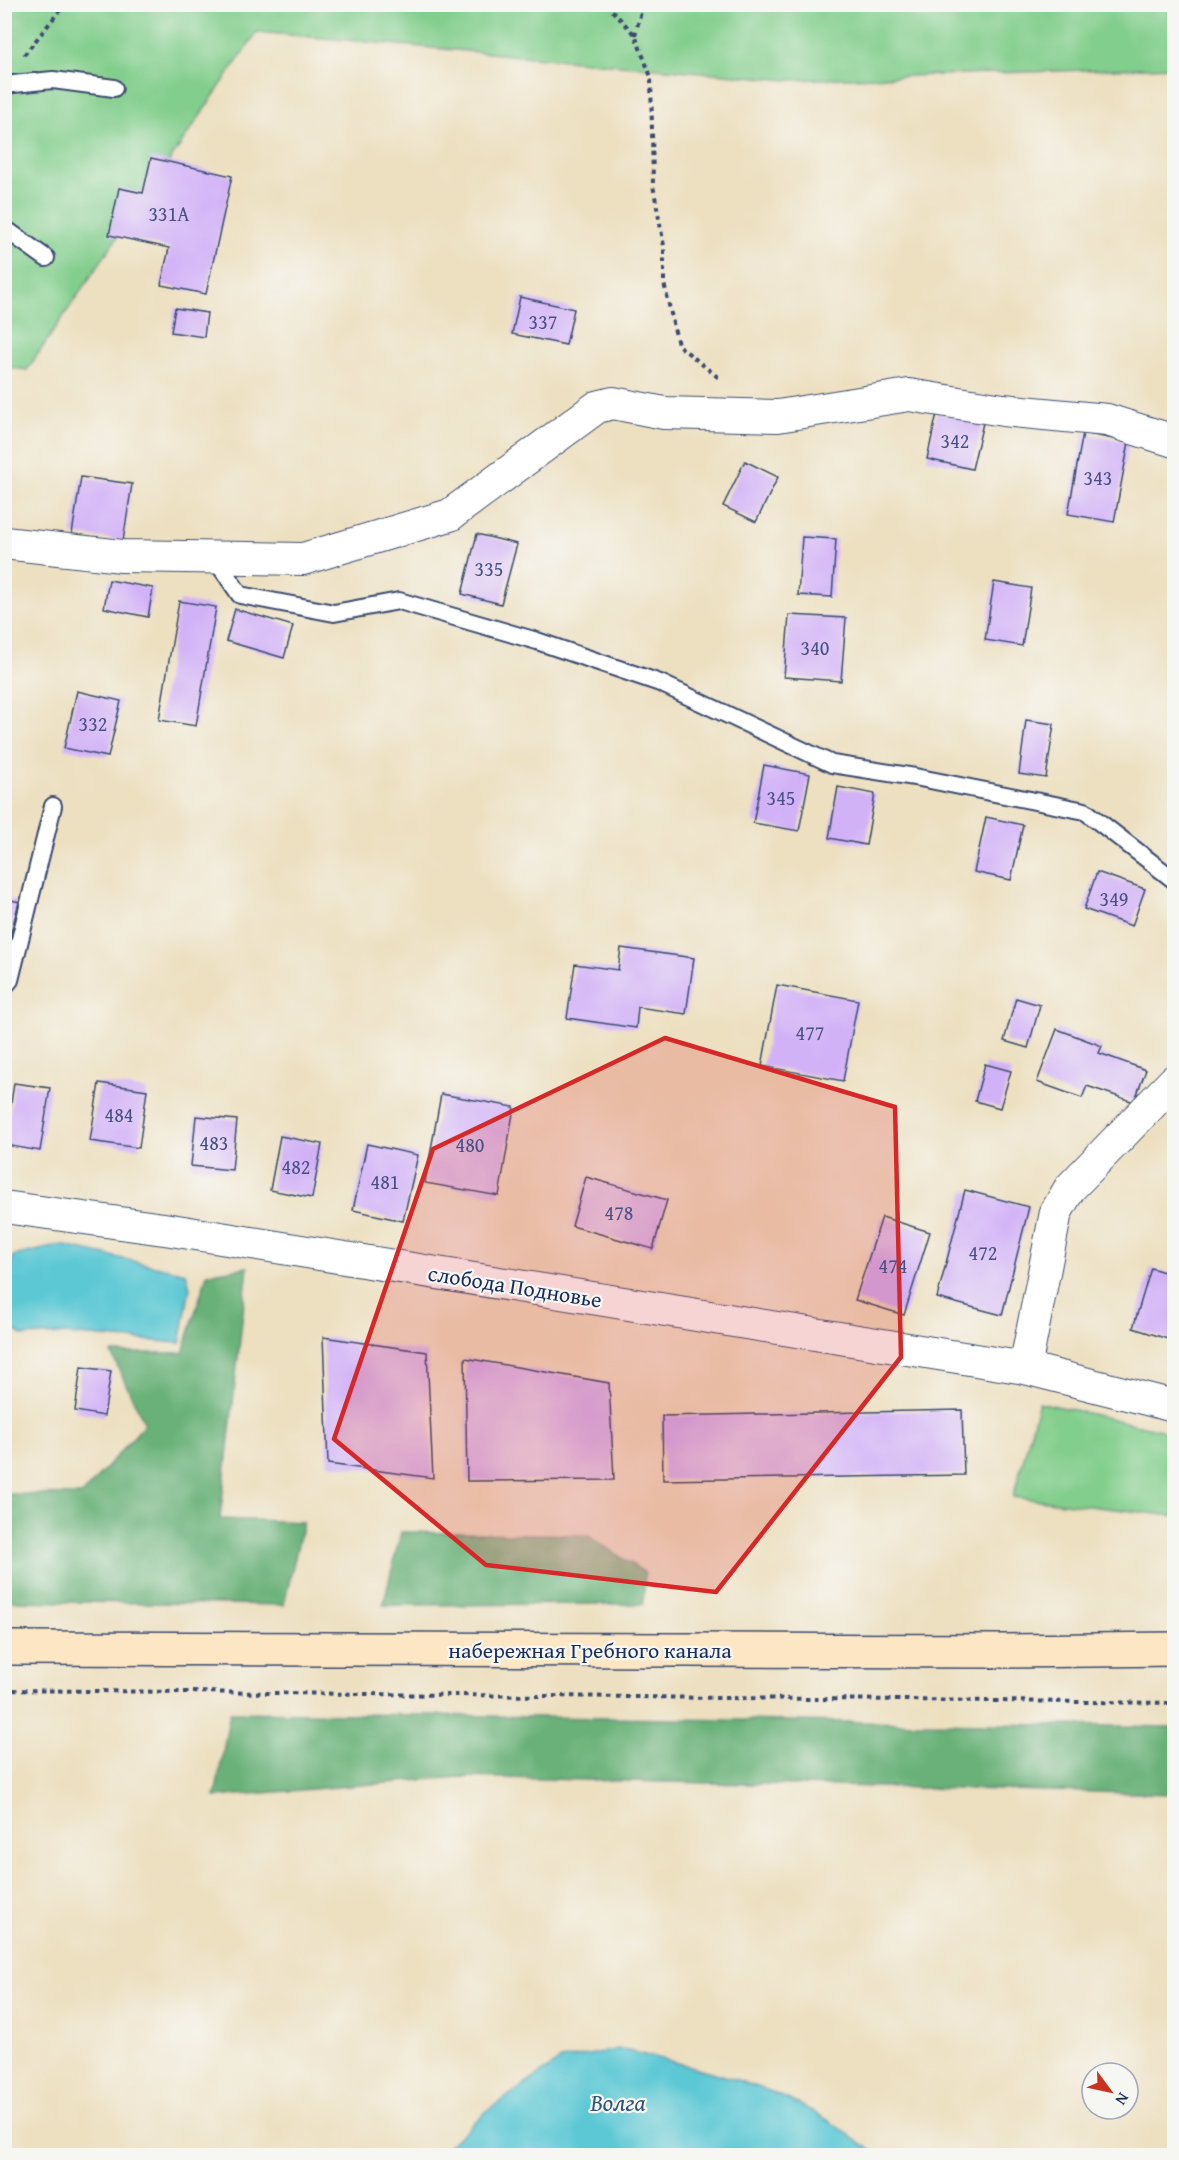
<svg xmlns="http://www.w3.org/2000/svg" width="1179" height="2160" font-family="'Gentium Book Plus',serif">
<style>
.green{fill:#82ce8c;stroke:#4e7e75;stroke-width:1.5}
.forest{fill:#69b178;stroke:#42706b;stroke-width:1.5}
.water{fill:#5cc8d4;stroke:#3c7c99;stroke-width:1.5}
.building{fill:#d2b2f7}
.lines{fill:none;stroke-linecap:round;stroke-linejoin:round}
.lane-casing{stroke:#3a4a6d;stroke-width:20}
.street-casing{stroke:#3a4a6d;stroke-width:34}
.secondary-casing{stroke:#3a4a6d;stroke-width:36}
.path{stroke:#3a4a6d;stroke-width:4;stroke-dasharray:4.5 4.5;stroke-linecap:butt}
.lane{stroke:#fff;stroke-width:16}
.street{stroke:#fff;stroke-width:32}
.secondary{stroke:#fce6c4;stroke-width:33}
.marked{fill:#d62828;fill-opacity:0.2;stroke:#d62828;stroke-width:4.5;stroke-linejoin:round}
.labels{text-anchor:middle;stroke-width:4.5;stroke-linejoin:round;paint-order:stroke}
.number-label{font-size:20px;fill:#495084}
.street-label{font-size:22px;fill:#1b2f5e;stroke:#f6f6f2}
.water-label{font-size:24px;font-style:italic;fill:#2b557c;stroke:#f6f6f2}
</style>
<rect width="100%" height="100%" fill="#f6f6f2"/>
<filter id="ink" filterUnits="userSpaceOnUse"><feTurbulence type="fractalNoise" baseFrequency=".0167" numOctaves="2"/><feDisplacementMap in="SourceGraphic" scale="12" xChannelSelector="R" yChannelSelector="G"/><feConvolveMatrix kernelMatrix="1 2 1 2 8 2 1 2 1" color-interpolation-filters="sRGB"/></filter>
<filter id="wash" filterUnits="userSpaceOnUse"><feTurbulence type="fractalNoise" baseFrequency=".008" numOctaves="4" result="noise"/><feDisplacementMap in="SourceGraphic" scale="24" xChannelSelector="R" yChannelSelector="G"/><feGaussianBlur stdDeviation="1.35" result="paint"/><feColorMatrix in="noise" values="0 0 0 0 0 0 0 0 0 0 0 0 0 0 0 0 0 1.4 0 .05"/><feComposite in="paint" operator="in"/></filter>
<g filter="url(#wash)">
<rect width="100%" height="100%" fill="#ede0c1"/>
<g class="green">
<path d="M5 5H1174V67L788 80 257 32 27 370 5 367Z"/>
<path d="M1039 1402 1174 1433V1516L1013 1497Z"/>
</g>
<g class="forest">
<path d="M248 1267 220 1519 303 1522 284 1605 5 1601V1494L82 1495 145 1424 111 1353H183L207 1274Z"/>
<path d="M401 1532 587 1535 645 1573 643 1604 383 1605Z"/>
<path d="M230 1712 1174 1727V1794L460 1777 215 1797Z"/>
</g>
<g class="water">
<path d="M61 1245 186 1273 190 1288 180 1343 64 1334 23 1336 6 1324 13 1256Z"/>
<path d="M619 2049C688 2065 768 2083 829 2121 845 2132 861 2144 878 2155H438L488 2110 561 2060Z"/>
</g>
<g id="blocks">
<g class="building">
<path d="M151 158 232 176 206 294 161 285 169 248 109 235 119 188 143 193Z"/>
<path d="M520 297 574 309 566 345 512 334Z"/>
<path d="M175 308 207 313 204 337 171 332Z"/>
<path d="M937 413 983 423 972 469 927 459Z"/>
<path d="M1083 433 1129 442 1114 522 1068 514Z"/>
<path d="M745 461 778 477 756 522 723 506Z"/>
<path d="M81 477 132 484 123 541 72 534Z"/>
<path d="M477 534 517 544 501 604 462 594Z"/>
<path d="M802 537 836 539 832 597 798 595Z"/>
<path d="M109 580 153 588 148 617 104 608Z"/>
<path d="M994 582 1031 588 1022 646 985 640Z"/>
<path d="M179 601 216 607 196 726 159 720Z"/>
<path d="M235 609 293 626 284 658 226 641Z"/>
<path d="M789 615 846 618 841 681 784 677Z"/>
<path d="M77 691 121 701 108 757 64 748Z"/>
<path d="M1026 720 1054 724 1046 778 1019 774Z"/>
<path d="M764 765 810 774 799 831 753 823Z"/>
<path d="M838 787 875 794 866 845 829 838Z"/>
<path d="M986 817 1023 825 1011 880 974 872Z"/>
<path d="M1097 872 1145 889 1132 926 1084 909Z"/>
<path d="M4 898 19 902 5 955 4 954Z"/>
<path d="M621 948 694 958 686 1014 638 1007 636 1028 567 1018 575 964 618 970Z"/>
<path d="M777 985 858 1000 843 1081 762 1066Z"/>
<path d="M1016 998 1040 1005 1028 1048 1004 1041Z"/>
<path d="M1057 1029 1102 1046 1099 1053 1146 1070 1134 1102 1087 1086 1082 1098 1037 1082Z"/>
<path d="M985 1064 1011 1071 1000 1108 975 1101Z"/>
<path d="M14 1083 50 1088 40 1151 5 1145Z"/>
<path d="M99 1083 147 1090 139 1148 90 1141Z"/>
<path d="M441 1094 514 1107 499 1196 425 1183Z"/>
<path d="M196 1116 237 1120 232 1170 191 1166Z"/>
<path d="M280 1136 322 1144 312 1198 270 1190Z"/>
<path d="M367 1144 418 1155 403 1221 353 1210Z"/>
<path d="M586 1177 667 1200 653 1249 572 1226Z"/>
<path d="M965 1190 1029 1207 1002 1315 937 1298Z"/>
<path d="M882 1217 930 1232 904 1315 855 1300Z"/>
<path d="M1151 1268 1174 1275V1341L1133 1328Z"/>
<path d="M323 1337 427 1352 433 1478 328 1464Z"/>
<path d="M465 1358 609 1383 614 1480 467 1481Z"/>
<path d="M81 1367 111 1371 104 1416 75 1411Z"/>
<path d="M962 1410 964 1475 663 1480 662 1416Z"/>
</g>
</g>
</g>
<g filter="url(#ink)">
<use href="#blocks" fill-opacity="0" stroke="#3a4a6d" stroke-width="1.5"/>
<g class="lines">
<defs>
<g id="lane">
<path d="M4 85 53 80 114 88"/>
<path d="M4 228 46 258"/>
<path d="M214 557 240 595 334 613 399 601 537 641 660 683 832 764 915 777 1085 811 1174 880"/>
<path d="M4 987 10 980 53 806"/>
</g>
<g id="street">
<path d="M4 543 122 556 303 559 450 515 597 407 613 403 664 413 778 416 909 395 1003 410 1107 420 1174 441"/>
<path d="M4 1207 171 1230 1025 1368 1174 1406"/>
<path d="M1025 1368 1056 1212 1070 1188 1174 1081"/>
</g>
<path id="secondary" d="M4 1648 1001 1651 1174 1649"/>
</defs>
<use href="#lane" class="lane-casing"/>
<use href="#street" class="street-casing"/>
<use href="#secondary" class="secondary-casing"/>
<g class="path">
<path d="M606 4 635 35 651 77 653 185 664 246V283L678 345 719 378"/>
<path d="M635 35 643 4"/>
<path d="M24 55 65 4"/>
<path d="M4 1690 1174 1703"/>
</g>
<use href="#lane" class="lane"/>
<use href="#street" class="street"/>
<use href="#secondary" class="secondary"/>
</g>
</g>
<path class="marked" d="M665 1038 895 1107 901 1357 716 1592 486 1565 334 1439 433 1149Z"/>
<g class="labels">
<g class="number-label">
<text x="169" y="221">331А</text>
<text x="543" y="329">337</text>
<text x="955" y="448">342</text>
<text x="1098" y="485">343</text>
<text x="489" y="576">335</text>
<text x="815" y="655">340</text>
<text x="93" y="731">332</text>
<text x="781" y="805">345</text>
<text x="1114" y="906">349</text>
<text x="810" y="1040">477</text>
<text x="119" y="1122">484</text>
<text x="214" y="1150">483</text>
<text x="470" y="1152">480</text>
<text x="296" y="1174">482</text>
<text x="385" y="1189">481</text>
<text x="619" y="1220">478</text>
<text x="983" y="1260">472</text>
<text x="893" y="1273">474</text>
</g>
<g class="street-label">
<text transform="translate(515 1286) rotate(9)" y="8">слобода Подновье</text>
<text x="590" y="1658">набережная Гребного канала</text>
</g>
<g class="water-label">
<text x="618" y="2111">Волга</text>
</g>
</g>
<rect width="1179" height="2160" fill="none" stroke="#f6f6f2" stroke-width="24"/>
<g transform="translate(1110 2091) rotate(123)"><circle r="28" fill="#f6f6f2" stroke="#9ea6b7" stroke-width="1.5"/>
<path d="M0-4.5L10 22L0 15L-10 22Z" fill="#c8321e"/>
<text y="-9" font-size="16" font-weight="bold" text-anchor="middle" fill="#1b2f5e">N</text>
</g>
</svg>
